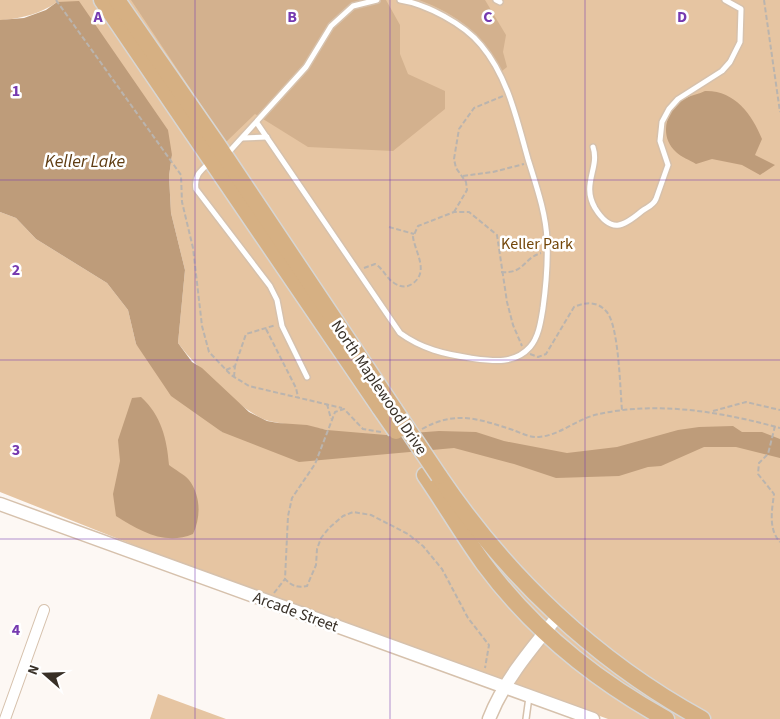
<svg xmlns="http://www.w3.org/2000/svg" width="780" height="719" font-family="'Source Sans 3',sans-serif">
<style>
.green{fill:#e6c5a2}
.forest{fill:#d3b18e}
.water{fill:#be9c7a}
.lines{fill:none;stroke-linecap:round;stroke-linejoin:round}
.service-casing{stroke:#d6c1ac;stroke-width:8}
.minor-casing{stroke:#d6c1ac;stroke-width:12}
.tertiary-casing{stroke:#d6c1ac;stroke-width:15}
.primary-casing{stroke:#d7d6d4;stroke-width:19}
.path{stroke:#bab4ae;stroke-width:2;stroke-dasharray:5 2.5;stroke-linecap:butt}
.service{stroke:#fff;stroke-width:5}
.minor{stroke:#fff;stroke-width:10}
.tertiary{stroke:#fff;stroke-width:12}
.primary{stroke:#d6b083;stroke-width:16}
.primary-bridge-casing{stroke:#d7d6d4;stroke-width:19;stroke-linecap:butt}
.primary-bridge{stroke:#d6b083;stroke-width:16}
.grid{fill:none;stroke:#763ab0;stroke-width:1;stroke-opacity:0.55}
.labels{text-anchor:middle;stroke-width:5;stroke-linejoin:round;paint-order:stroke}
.park-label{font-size:16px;fill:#734609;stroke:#fff}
.street-label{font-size:16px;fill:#383027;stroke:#fff}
.water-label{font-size:18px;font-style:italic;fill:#5f3c12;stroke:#fff}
.grid-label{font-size:16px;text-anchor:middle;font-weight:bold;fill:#763ab0;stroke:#fff;stroke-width:5;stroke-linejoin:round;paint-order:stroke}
</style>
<rect width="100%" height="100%" fill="#fdf8f4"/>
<g class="green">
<path d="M0 0H780V719H608L174 561 0 492V212L16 218 36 239 107 283 128 310 136 344 222 432 327 430C307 425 288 426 269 421 245 415 193 364 178 343L185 270 171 213 169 176 172 155 57 2C40 14 23 18 3 20H0Z"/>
<path d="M158 694 226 719H150Z"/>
</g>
<g class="forest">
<path d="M131 0H386L400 25V54L408 74 445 91V109L393 151 308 147 255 114 226 142Z"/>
<path d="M419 0H485L506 35 503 52 507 67 502 71C479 33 461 16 419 0Z"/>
</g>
<g class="water">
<path d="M79 1 168 130 172 155 169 176 171 213 185 270 178 343 192 362 202 368 249 412 267 421 278 423 307 425 327 430 386 435 439 431 476 432 504 441 567 453 617 447 678 430 699 427 733 426 742 432H762L780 439V458L736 447H704L661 466 648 467 619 476 556 478 514 464 454 448 299 462 222 432 171 396 136 344 128 310 107 283 36 239 16 218 0 212V20L24 18 46 10 57 2Z"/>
<path d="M705 91C734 90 752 114 762 139L755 155 775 165 760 175 742 165 712 159 696 164C690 160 681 157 676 152 658 136 666 108 686 98 692 95 699 94 705 91Z"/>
<path d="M141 397C161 415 167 439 169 465 175 470 184 474 189 480 201 496 201 517 193 534 165 546 140 531 116 516L113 494 120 461 118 440 132 398Z"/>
</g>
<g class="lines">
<defs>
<g id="service">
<path d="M496 0 500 2"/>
<path d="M257 123 400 333C422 349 444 354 470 358 492 361 514 365 530 347 539 337 541 320 543 308 546 286 548 262 547 240 546 213 536 185 528 159 517 120 508 77 481 45 464 24 426 4 400 0"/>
<path d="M242 138 267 137"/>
<path d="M593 147C600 168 581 184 595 208 611 234 623 227 642 211 647 207 653 206 656 199L668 165 660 141 662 122 669 109 678 99 722 71 730 62 740 42 741 9 725 0"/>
<path d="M228 153 306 67 331 26 353 6 377 0"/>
<path d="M209 163C200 171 194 176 196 189L270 286 277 300 282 326 307 377"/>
<path d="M526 719 529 697"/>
</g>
<path id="minor" d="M5 719 44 610"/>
<g id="tertiary">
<path d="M0 504 593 719"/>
<path d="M489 719C504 680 532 648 558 616"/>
</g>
<g id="primary">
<path d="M102 0 380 408"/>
<path d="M117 0 217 144 394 409"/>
<path d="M425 475C445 504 463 535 484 564 532 629 595 680 666 719"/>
<path d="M439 476C507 577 596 661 702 719"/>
</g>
</defs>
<use href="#service" class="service-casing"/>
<use href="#minor" class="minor-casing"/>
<use href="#tertiary" class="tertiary-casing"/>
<use href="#primary" class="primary-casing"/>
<g class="path">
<path d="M56 0 181 175 182 202 193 248 202 326 209 352 231 375 249 386 342 408"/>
<path d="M764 0 780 112"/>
<path d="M463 176 493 172 524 164"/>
<path d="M454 212 467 190 466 182 456 168 454 159 459 129 474 108 503 96"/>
<path d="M389 227 414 234"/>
<path d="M364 268 375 264C383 268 386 278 394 283 400 287 406 288 412 284 430 272 415 252 413 237L418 226 454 212H469L497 235 507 302 513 325 522 346"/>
<path d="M501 272C525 274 522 259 541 253"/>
<path d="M266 329 296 388 298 397"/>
<path d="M530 354 538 357 546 354 574 307C585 302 597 301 606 311 619 324 620 389 622 410"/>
<path d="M226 370 235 366 246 334 276 325"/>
<path d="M234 377 235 366"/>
<path d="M327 404 331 419"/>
<path d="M713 411 746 402 780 410"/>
<path d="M775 426 768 454 759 463 758 474 774 494C772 510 768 529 780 542"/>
<path d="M422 429C456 410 479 419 513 430 521 433 531 438 539 437 561 435 578 418 599 414 659 401 722 412 780 428"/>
<path d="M381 432 363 429 344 409 335 412 315 464 292 498 288 516 285 579C292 586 297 588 307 586L316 565 317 549 321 538 329 528 343 516 353 512 371 515 408 534 423 546 442 569 468 618 489 645 485 668"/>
<path d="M274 593 285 579"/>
</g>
<use href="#service" class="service"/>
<use href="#minor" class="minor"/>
<use href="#tertiary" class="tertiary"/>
<use href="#primary" class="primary"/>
<defs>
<g id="primary-bridge">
<path d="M380 408 396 431"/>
<path d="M394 409 439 476"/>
</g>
</defs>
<use href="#primary-bridge" class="primary-bridge-casing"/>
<use href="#primary-bridge" class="primary-bridge"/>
</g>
<path class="grid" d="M195 0V719M390 0V719M585 0V719M0 180H780M0 360H780M0 539H780"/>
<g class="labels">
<g class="park-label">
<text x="537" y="249">Keller Park</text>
</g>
<g class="street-label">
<text transform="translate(380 387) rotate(56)" y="6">North Maplewood Drive</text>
<text transform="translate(296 611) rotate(20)" y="6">Arcade Street</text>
</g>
<g class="water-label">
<text x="85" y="167">Keller Lake</text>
</g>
</g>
<g class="grid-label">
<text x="98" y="22">A</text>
<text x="292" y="22">B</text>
<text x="488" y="22">C</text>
<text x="682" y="22">D</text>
<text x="16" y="96">1</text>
<text x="16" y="275">2</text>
<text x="16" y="455">3</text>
<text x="16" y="635">4</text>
</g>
<g transform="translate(45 674) rotate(290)" stroke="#ffffff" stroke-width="4" paint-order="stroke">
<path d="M0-4L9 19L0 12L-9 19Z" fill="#383027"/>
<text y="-8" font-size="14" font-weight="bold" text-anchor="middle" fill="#383027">N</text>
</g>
</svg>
